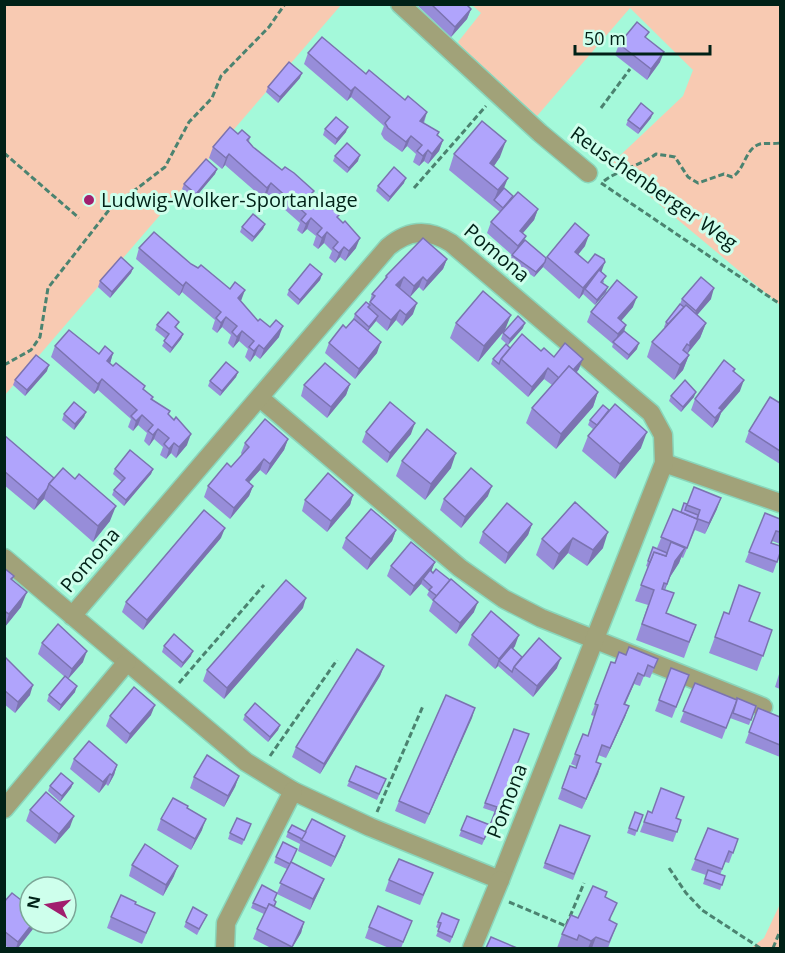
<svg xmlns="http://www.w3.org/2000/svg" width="785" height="953" font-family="'Open Sans',sans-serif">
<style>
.green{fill:#f8cab2}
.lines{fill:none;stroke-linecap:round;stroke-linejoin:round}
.minor-casing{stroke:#8ad6bb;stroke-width:21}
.path{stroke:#4b8370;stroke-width:3;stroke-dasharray:6 3;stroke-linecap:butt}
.minor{stroke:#a1a279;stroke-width:18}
.wall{fill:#978dd9}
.shaded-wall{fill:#7b73b0}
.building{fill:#b0a4fc;stroke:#7b73b0;stroke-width:1.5}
.poi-dot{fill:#a11e6e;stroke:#ceffec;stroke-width:2}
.labels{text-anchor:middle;stroke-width:6;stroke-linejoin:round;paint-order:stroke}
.street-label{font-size:20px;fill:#002117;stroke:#ceffec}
.poi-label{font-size:20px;fill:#002117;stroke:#ceffec;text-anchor:start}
</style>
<rect width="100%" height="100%" fill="#a4f9da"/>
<g class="green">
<path d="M5 5H341L5 395Z"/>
<path d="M472 5H780V305L611 164 683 96 693 70 630 8 537 116 482 72 458 42 481 13Z"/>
<path d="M780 904V948H751L764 938Z"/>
</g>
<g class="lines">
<defs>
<g id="minor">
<path d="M400 4 540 133 588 173"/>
<path d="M260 398 460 568 504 599 541 618 763 707"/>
<path d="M664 463 780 503"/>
<path d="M4 558 246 762 293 791 370 827 500 880 664 463 663 435 651 413 451 243C428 228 408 230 388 247L72 616"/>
<path d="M4 809 127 662"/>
<path d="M225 948 226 923 293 791"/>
<path d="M472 948 500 880"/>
</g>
</defs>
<use href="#minor" class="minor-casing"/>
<g class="path">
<path d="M601 108 630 69"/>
<path d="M4 153 79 218"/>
<path d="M604 181C620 169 640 166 656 154L675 157 688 177 698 183 724 174 732 177C745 170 745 148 760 144 766 143 774 144 780 143"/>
<path d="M601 183 780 304"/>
<path d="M414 188 486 106"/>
<path d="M4 365 31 350 40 337 48 288 109 210 165 167 189 122 212 98 221 76 269 27 285 4"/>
<path d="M179 683 264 585"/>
<path d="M270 756 337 660"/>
<path d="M377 812 423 706"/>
<path d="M669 868 686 893 702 910 760 948"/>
<path d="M509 902 566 926 584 883"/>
<path d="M773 948 780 931"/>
</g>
<use href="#minor" class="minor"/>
</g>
<g class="wall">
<path d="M416 4H466L471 9 467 19 451 37Z"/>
<path d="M619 44 660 62 647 80 615 55Z"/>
<path d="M308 53 366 74 405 100 427 112 424 123 443 140 439 151 428 164 424 161 419 166 413 162 416 154 407 146 402 152 384 139 381 134 384 126 351 97 347 101 304 64Z"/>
<path d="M300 78 278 103 266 92 268 87Z"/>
<path d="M651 118 638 134 626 125 628 120Z"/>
<path d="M325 129 346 132 335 145 323 135Z"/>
<path d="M238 134 250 137 249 142 253 147 275 166 313 193 321 204 337 218 356 248 345 261 340 257 335 263 329 258 332 251 324 243 318 249 313 245 316 236 307 229 302 234 297 230 300 223 267 194 263 198 225 165 222 169 209 158 213 147Z"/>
<path d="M454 154 500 157 494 166 504 188 513 196 538 209 534 220 523 233 524 241 546 258 547 257 585 246 578 255 588 263 601 272 604 282 603 283 606 292 595 305 583 294 579 299 543 267 534 277 510 260 512 255 487 233 491 222 500 212 449 170Z"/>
<path d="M335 156 358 161 347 173 333 161Z"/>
<path d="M217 169 215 174 194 199 182 189 184 184Z"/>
<path d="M404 183 388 202 376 191 378 186Z"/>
<path d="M265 224 263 229 252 242 240 232 242 227Z"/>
<path d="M139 248 191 264 241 301 258 321 279 337 260 359 255 355 250 362 245 357 248 349 239 341 233 348 228 343 231 335 222 327 217 333 212 329 215 320 182 292 179 296 136 259Z"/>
<path d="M447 259 443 269 423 291 419 287 410 297 399 288 413 314 402 326 396 320 387 331 376 321 368 331 377 353 355 379 325 353 329 343 346 328 353 320 355 314 369 304 372 294 383 282 386 276Z"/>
<path d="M133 268 131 273 110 298 98 287 100 281Z"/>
<path d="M322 274 320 280 298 305 287 295 289 290Z"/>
<path d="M682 299H711L697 315 706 323 700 338 688 353 689 355 683 370 674 380 647 357 652 342 665 328 664 327 666 322 680 304Z"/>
<path d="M633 307 621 321 624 331 637 349 627 360 612 347 613 344 587 322 591 312Z"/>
<path d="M456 323 505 330 478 362 450 338Z"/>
<path d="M157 325 178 327 176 328 183 334 181 339 170 353 162 346 166 339 155 330Z"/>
<path d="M523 328 508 345 501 339 503 333Z"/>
<path d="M55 346 99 354 113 353 110 363 153 397 152 400 168 415 187 445 176 458 171 453 166 459 160 455 163 447 154 439 149 446 144 441 147 433 138 425 133 431 128 427 131 419 98 390 94 394 51 357Z"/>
<path d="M510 348 541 351 579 369 577 372 598 392 593 407 556 449 526 423 532 408 552 385 544 379 528 397 491 364 493 359Z"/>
<path d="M735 369 734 372 740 391 721 413 718 421 712 428 691 410 695 399Z"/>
<path d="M47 371 25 396 13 385 15 380Z"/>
<path d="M238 372 236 377 220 396 208 386 210 381Z"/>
<path d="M350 384 346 395 327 418 301 396 304 385Z"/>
<path d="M671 396 694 397 681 412 669 401Z"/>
<path d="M780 403V464L745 442 749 431Z"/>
<path d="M86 412 84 417 74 430 62 420 64 414Z"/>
<path d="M590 420 641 448 615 479 582 451 588 436 593 429 588 425Z"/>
<path d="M366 432 411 434 387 463 362 442Z"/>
<path d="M4 435 54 478 110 521 93 542 44 499 34 510 4 485Z"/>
<path d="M288 439 284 450 266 475 260 470 249 482 253 486 249 496 230 519 204 497 208 486 231 467 242 455 241 453 245 443Z"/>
<path d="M402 461 451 468 425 500 396 476Z"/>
<path d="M115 469H153L151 474 124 506 112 495 114 490 122 482 113 474Z"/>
<path d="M353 495 350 505 327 532 302 511 305 500Z"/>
<path d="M488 496 461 528 440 510 444 499Z"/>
<path d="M575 502 603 548 587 566 568 553 553 570 536 555 542 539Z"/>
<path d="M684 503 717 509 705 534 695 530 683 558 681 557 679 563 670 577 665 590 667 613 696 625 684 658 636 640 648 605 635 601 648 567 646 566 653 547 667 553 657 548 673 509 681 512Z"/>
<path d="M780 519V544L772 541V543L780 553 773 573 745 562 749 552Z"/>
<path d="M532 524 528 535 505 564 479 543 483 532Z"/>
<path d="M396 530 392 541 367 570 342 548 346 538Z"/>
<path d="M221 538 143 630 122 612 126 602Z"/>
<path d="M435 562 431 571 474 612 456 634 429 611 433 601 427 595 429 591 421 584 410 596 387 576 391 566Z"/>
<path d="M4 568 14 576 12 580 21 607 4 628Z"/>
<path d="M303 608 224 699 203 681 207 670Z"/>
<path d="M724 612 772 630 757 671 709 653Z"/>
<path d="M472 635 515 646 513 649 522 657 557 668 533 697 498 666 495 669 468 645Z"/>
<path d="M42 643 83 662 68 679 75 692 59 711 47 701 49 695 65 677 38 654Z"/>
<path d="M164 646 191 656 181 668 162 652Z"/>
<path d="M626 655 658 659 650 678 644 676 640 686 634 684 625 705 629 706 625 717 606 758 598 755 596 762 601 764 582 809 558 799 570 766 576 768V766L571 764 583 734 588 736 594 716 591 715 611 662 615 663Z"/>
<path d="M4 659 30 695 15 713 4 704Z"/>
<path d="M384 666 380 676 320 774 292 757 296 747Z"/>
<path d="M671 668 689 675 672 718 655 711Z"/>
<path d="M780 671V689L775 687Z"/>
<path d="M695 683 736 700 756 706 749 725 730 718 722 739 680 722Z"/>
<path d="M475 708 425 824 395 811 399 801Z"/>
<path d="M758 708 780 717V757L745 743Z"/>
<path d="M151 715 126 744 106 726 110 716Z"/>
<path d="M245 715 280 725 278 730 268 742 243 720Z"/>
<path d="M514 729 500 808 505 810 495 837 487 834 482 845 459 836 467 816 490 825 495 812 483 808Z"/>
<path d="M74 759 117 765 114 775 108 786 106 784 99 793 70 769Z"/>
<path d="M356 766 386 779 377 800 347 786Z"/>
<path d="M239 776 235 787 224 807 190 788 194 777Z"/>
<path d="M73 783 71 788 60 802 48 791 50 786Z"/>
<path d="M187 808 202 830 191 850 157 830 161 819Z"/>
<path d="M30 810 70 827 55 844 26 821Z"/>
<path d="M648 811 681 820 673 842 640 832Z"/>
<path d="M635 812 643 815 635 836 627 833Z"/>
<path d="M251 824 242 845 228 839 230 833Z"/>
<path d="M560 825 590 836 573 880 543 868Z"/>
<path d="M708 828 738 839 729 863 725 862 720 875 725 876 720 890 703 884 706 875 691 870Z"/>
<path d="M288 832H306L345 836 341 847 331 867 298 851 300 844 286 837Z"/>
<path d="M297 849 291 862 324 879 320 889 310 910 277 894 274 901 276 902 275 907 304 922 301 933 292 948H271L253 939 257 929 264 914 251 908 253 903 277 893 287 869 274 863 276 857Z"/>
<path d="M132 865 174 876 163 896 129 876Z"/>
<path d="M433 873 420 905 385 891 389 880Z"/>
<path d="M605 897 611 921 617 924 608 948H557L562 934 578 918Z"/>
<path d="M4 902 36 925 18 948H9L4 945Z"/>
<path d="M136 904 151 923 142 944 107 928 111 917Z"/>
<path d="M207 915 197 935 184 927 186 922Z"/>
<path d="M438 922 457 926 450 943 436 936 439 929 436 927Z"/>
<path d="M369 927 408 931 401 948H389L365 938Z"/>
</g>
<g class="shaded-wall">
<path d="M471 9 467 19 451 37 455 27Z"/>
<path d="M664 52 660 62 647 80 651 69Z"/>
<path d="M302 73 300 78 278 103 280 97Z"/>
<path d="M355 87 351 97 347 101 351 91Z"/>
<path d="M427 112 423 123 420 121Z"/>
<path d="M653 113 651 118 638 134 640 129Z"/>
<path d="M348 127 346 132 335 145 337 139Z"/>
<path d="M411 136 407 146 402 152 406 142Z"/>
<path d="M443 140 439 151 428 164 432 154Z"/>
<path d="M506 141 500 157 485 179 490 163Z"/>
<path d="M428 150 424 161 419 166 423 156Z"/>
<path d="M229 154 225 165 222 169 226 158Z"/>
<path d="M360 155 358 161 347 173 349 168Z"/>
<path d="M217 169 215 174 194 199 196 194Z"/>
<path d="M406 178 404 183 388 202 390 197Z"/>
<path d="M508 178 502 193 494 200 492 205 498 190Z"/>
<path d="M271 183 267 194 263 198 267 188Z"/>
<path d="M538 209 534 220 516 241 520 231Z"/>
<path d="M311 218 307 229 302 234 306 224Z"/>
<path d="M265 224 263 229 252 242 254 237Z"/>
<path d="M327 232 324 243 318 249 322 238Z"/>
<path d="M589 235 585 246 571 263 575 252Z"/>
<path d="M526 236 522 246 514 256 518 246Z"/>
<path d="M360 238 356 248 345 261 349 251Z"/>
<path d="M344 247 340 257 335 263 339 253Z"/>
<path d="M447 259 443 269 423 291 427 281Z"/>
<path d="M545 262 543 267 534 277 536 272Z"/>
<path d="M605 262 601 273 585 289 583 294 579 299 583 288Z"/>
<path d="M133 268 131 273 110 298 112 292Z"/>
<path d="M322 274 320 280 298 305 300 300Z"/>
<path d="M404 277 400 288 392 296 396 285Z"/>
<path d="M423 277 419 287 410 297 414 286Z"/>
<path d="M186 282 182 292 179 296 183 286Z"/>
<path d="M608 287 606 292 595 305 597 300Z"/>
<path d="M714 288 711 299 692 321 696 311Z"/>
<path d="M245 290 241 301 238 298Z"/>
<path d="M637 297 633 307 615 328 618 318Z"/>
<path d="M417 303 413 314 402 326 406 315Z"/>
<path d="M400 310 396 320 387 331 391 320Z"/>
<path d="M511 315 505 330 478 362 484 346Z"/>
<path d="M378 316 376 321 367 332 369 327Z"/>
<path d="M226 317 222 327 217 333 221 323Z"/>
<path d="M525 323 523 328 508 345 510 339Z"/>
<path d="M706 323 700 338 687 354 690 346V342Z"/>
<path d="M626 325 623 335 614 345 618 334Z"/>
<path d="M283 326 279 337 260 359 264 349Z"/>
<path d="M242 331 239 341 233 348 237 337Z"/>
<path d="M183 334 181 339 170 353 172 348Z"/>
<path d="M381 342 377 353 355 379 359 369Z"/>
<path d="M639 343 637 349 627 360 629 355Z"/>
<path d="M259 345 255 355 250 362 254 351Z"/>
<path d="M113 353 110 364 107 361Z"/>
<path d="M689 355 683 370 674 380 680 365Z"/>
<path d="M583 359 579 369 567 384 570 373Z"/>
<path d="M49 365 47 371 25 396 27 390Z"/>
<path d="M548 368 544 379 528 397 532 387Z"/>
<path d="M238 372 236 377 220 396 222 391Z"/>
<path d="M102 379 98 390 94 394 98 384Z"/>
<path d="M744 380 740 391 721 413 718 421 712 428 719 408Z"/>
<path d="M350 384 346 395 327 418 331 407Z"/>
<path d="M598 392 593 407 556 449 561 434Z"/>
<path d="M696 392 694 397 681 412 683 407Z"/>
<path d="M86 412 84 417 74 430 75 424Z"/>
<path d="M142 415 138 425 133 431 136 421Z"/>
<path d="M415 423 411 434 387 463 390 453Z"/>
<path d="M158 429 154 439 149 446 153 435Z"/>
<path d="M647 432 641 448 615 479 620 464Z"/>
<path d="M191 434 187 445 176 458 179 447Z"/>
<path d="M288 439 284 450 266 475 270 464Z"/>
<path d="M174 443 171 453 166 459 169 449Z"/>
<path d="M456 453 451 468 425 500 431 484Z"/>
<path d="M264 459 260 470 242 490 246 480Z"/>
<path d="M153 469 151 474 124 506 126 500Z"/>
<path d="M253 486 249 496 230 519 234 508Z"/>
<path d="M492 486 488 496 461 528 465 517Z"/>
<path d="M47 489 44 499 34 510 38 500Z"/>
<path d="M353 495 350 505 327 532 331 521Z"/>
<path d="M721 498 717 509 705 534 709 523Z"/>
<path d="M116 506 110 521 93 542 98 526Z"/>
<path d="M532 524 528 535 505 564 508 553Z"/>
<path d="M225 528 221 538 143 630 147 620Z"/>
<path d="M396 530 392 541 367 570 371 559Z"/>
<path d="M608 532 603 548 587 566 593 550Z"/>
<path d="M573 538 568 553 553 570 559 554Z"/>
<path d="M685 548 679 563 670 577 661 599 675 561Z"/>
<path d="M435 562 431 572 423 579 421 584 410 596 414 586Z"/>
<path d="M27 592 21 607 4 628 9 614Z"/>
<path d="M306 598 303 608 224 699 227 688Z"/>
<path d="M478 602 474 612 456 634 460 623Z"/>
<path d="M519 635 515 646 501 662 499 661 498 666 495 669 499 659Z"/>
<path d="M87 651 83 662 68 679 72 669Z"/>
<path d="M193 651 191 656 181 668 183 663Z"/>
<path d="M561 658 557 668 533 697 537 686Z"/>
<path d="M384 666 380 676 320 774 324 764Z"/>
<path d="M638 673 634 684 620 715 624 704Z"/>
<path d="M33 685 30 695 15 713 18 702Z"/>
<path d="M77 686 75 692 59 711 61 705Z"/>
<path d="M155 705 151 715 126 744 130 734Z"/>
<path d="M629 706 625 717 606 758 610 748Z"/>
<path d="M475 708 472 718 425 824 429 814Z"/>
<path d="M280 725 278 730 268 742 270 737Z"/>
<path d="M601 764 598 774 582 809 586 799Z"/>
<path d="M117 765 114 775 108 786 112 775Z"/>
<path d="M110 774 106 784 99 793 103 782Z"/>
<path d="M239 776 235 787 224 807 228 796Z"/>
<path d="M73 783 71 788 60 802 62 796Z"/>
<path d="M74 816 70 827 55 844 59 834Z"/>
<path d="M206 819 202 830 191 850 195 839Z"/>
<path d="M345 836 341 847 331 867 335 857Z"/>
<path d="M178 866 174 876 163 896 166 885Z"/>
<path d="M324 879 320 889 310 910 313 899Z"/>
<path d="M304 922 301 933 292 948H291Z"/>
<path d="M33 923H37L36 925 18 948H16L18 942Z"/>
<path d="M596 937 592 948H588L591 941Z"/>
</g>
<g class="building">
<path d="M431 4H466L471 9 455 27Z"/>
<path d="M637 22 649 32 645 37 664 52 651 69 619 44Z"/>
<path d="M322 37 366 74 369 70 405 100 408 96 427 112 420 121 439 132 437 135 443 140 432 154 428 150 423 156 417 151 422 145 411 136 406 142 388 128 385 123 390 117 355 87 351 91 308 53Z"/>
<path d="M289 62 302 73 280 97 268 87Z"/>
<path d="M641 103 653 113 640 129 628 120Z"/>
<path d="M336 117 348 127 337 139 325 129Z"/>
<path d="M482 121 506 141 490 163 508 178 498 190 454 154Z"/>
<path d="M230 127 238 134 242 130 250 137 247 140 253 147 282 170 285 167 294 173 314 191 312 193 322 201 320 203 327 209 329 206 339 215 337 217 343 223 345 221 360 238 349 251 344 247 339 253 333 248 338 242 327 232 322 238 317 234 322 228 311 218 306 224 301 220 306 214 271 183 267 188 229 154 226 158 213 147Z"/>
<path d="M347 143 360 155 349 168 335 156Z"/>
<path d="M206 159 217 169 196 194 184 184Z"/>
<path d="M394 167 406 178 390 197 378 186Z"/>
<path d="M504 188 513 196 503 208 494 200Z"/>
<path d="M518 192 538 209 520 231 526 236 518 246 491 222Z"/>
<path d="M253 214 265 224 254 237 242 227Z"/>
<path d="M575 223 589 235 575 252 588 263 595 254 604 259 605 262 583 288 547 257Z"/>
<path d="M154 232 191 264 198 268 201 265 230 289 235 282 245 290 238 298 258 321 260 319 270 327 276 320 283 326 264 349 259 345 254 351 249 347 254 341 242 331 237 337 232 332 237 326 226 317 221 323 216 318 221 312 186 282 183 286 139 248Z"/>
<path d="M423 238 447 259 427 281 423 277 414 286 404 277 396 285 417 303 406 315 400 310 391 320 370 302 375 296 372 294 387 277 386 276Z"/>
<path d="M525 240 546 258 545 262 536 272 512 255Z"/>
<path d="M121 257 133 268 112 292 100 281Z"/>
<path d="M310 264 322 274 300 300 289 290Z"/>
<path d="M599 270 606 276 601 282 608 287 597 300 585 289Z"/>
<path d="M701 277 714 288 696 311 682 299Z"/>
<path d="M617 280 637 297 618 318 626 325 618 334 591 312Z"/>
<path d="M483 291 511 315 484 346 456 323Z"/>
<path d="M366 302 370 305 368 307 378 316 369 327 355 314Z"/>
<path d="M680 304 684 307 668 324 666 322Z"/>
<path d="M686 305 706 323 690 342V346L687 344 683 350 689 355 680 365 652 342Z"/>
<path d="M168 312 179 322 175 327 183 334 172 348 164 341 169 334 157 325Z"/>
<path d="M518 316 525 323 510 339 503 333Z"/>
<path d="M354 319 381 342 359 369 329 343 343 325 346 328Z"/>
<path d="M69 330 99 354 105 346 113 353 107 361 113 366 116 363 145 386 143 389 153 397 151 399 170 411 168 414 174 420 176 417 191 434 179 447 174 443 169 449 164 444 169 438 158 429 153 435 148 431 153 425 142 415 136 421 131 416 137 410 102 379 98 384 55 346Z"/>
<path d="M624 331 639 343 629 355 613 342Z"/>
<path d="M522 334 541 351 544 348 554 357 565 343 583 359 573 370 569 366 559 378 548 368 532 387 501 359Z"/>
<path d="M506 344 510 348 501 359 499 364 493 359Z"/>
<path d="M36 355 49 365 27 390 15 380Z"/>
<path d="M724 360 735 369 733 371 744 380 719 408 722 410 715 418 695 399Z"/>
<path d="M226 362 238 372 222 391 210 381Z"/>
<path d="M325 363 350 384 331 407 304 385Z"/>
<path d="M569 366 598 392 561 434 532 408Z"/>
<path d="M685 380 696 392 683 407 671 396Z"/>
<path d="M770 397 780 403V451L749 431Z"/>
<path d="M74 402 86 412 75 424 64 414Z"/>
<path d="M390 402 415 423 390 453 366 432Z"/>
<path d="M615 404 647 432 620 464 588 436Z"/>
<path d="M603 405 609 410 597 425 590 420Z"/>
<path d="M265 419 288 439 270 464 264 459 246 480 253 486 234 508 208 486 227 463 231 467 249 447 245 443Z"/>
<path d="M427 429 456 453 431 484 402 461Z"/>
<path d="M4 435 54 478 49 484 47 489 38 500 4 471Z"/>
<path d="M130 450 153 469 126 500 114 490 125 478 115 469Z"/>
<path d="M63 468 75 479 79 474 116 506 98 526 49 484Z"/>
<path d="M471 468 492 486 465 517 444 499Z"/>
<path d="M328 473 353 495 331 521 305 500Z"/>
<path d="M694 487 721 498 709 523 698 519 687 548 661 537 673 509 697 519 700 510 687 505Z"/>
<path d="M575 502 608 532 593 550 573 538 559 554 542 539Z"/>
<path d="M507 503 532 524 508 553 483 532Z"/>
<path d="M684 503 687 504 685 510 698 515 697 519 681 512Z"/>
<path d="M371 509 396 530 371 559 346 538Z"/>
<path d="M204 510 225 528 147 620 126 602Z"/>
<path d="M765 513 780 519V532L776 531 771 543 780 546V553L777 562 749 552Z"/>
<path d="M411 542 435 562 414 586 391 566Z"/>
<path d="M671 542 685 548 675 561 667 584 664 583 662 589 674 593 666 613 696 625 689 642 642 624 654 590 641 585 654 552 666 556Z"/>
<path d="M653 547 667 553 666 556 654 552 650 562 648 561Z"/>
<path d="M4 568 14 576 11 579 27 592 9 614 4 611Z"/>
<path d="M436 569 450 580 437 596 429 590 432 587 423 579 430 570 433 573Z"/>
<path d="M451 579 478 602 460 623 433 600Z"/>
<path d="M286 580 306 598 227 688 207 670Z"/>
<path d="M739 585 760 593 749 621 772 630 763 656 715 637 724 612 729 614Z"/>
<path d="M491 611 519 635 499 659 472 635Z"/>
<path d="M58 624 87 651 72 669 42 643Z"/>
<path d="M174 634 193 651 183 663 164 646Z"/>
<path d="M539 638 561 658 537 686 514 667Z"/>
<path d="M511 647 522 657 514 667 512 672 499 661Z"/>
<path d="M629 647 658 659 654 668 648 665 644 676 638 673 624 704 629 706 610 748 602 745 596 762 601 764 586 799 562 788 570 766 576 768 580 756 575 754 583 734 588 736 598 705 595 704 611 662 615 663 619 652 626 655Z"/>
<path d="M357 649 384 666 324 764 296 747Z"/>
<path d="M6 658 33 685 18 702 4 690V659Z"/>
<path d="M671 668 689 675 676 707 659 700Z"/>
<path d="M65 676 77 686 61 705 49 695Z"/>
<path d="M695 683 737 700 726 728 683 711Z"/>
<path d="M134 687 155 705 130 734 110 716Z"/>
<path d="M446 695 475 708 429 814 399 801Z"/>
<path d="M737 698 756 706 751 720 733 713 737 700Z"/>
<path d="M255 703 280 725 270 737 245 715Z"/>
<path d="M758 708 780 717V745L749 732Z"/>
<path d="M514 729 529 734 500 808 505 810 496 832 489 829 484 839 461 830 467 816 490 825 497 807 485 803Z"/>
<path d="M89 741 117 765 112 775 110 774 103 782 74 759Z"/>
<path d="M207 755 239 776 228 796 194 777Z"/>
<path d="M356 766 386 779 379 794 349 781Z"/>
<path d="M61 773 73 783 62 796 50 786Z"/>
<path d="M661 788 684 797 676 818 681 820 677 832 644 822 648 811 652 813Z"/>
<path d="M46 792 74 816 59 834 30 810Z"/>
<path d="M173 798 188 806 187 808 206 819 195 839 161 819Z"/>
<path d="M635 812 643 815 637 831 629 828Z"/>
<path d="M237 818 251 824 244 840 230 833Z"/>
<path d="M312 819 345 836 335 857 301 840Z"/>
<path d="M292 825 306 832 302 839 288 832Z"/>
<path d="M560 825 590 836 574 874 545 863Z"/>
<path d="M708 828 738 839 733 853 729 851 722 869 695 859Z"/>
<path d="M283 842 297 849 290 864 276 857Z"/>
<path d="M145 844 178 866 166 885 132 865Z"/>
<path d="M399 859 433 873 423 895 389 880Z"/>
<path d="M291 862 324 879 313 899 280 883Z"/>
<path d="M708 870 725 876 722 885 705 879Z"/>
<path d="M262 885 277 893 274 900 276 902 274 906 269 904 267 909 253 903Z"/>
<path d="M593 886 607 892 605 897 617 903 609 920 617 924 609 942 596 937 591 941 579 935 577 940 562 934 571 915 578 918Z"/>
<path d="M12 893 30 907V923H33L18 942 4 931V902Z"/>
<path d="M121 895 136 902 135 904 155 913 146 933 111 917Z"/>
<path d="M269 904 304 922 292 947 257 929Z"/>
<path d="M378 906 412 921 403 942 369 927Z"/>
<path d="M193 907 207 915 199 929 186 922Z"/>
<path d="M442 913 459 920 452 937 438 931 441 923 438 922Z"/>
<path d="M491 937 517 948H486Z"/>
</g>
<circle class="poi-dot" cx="89" cy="200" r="6"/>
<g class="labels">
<g class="street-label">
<text transform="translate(654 188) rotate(35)" y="7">Reuschenberger Weg</text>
<text transform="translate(497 253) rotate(40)" y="7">Pomona</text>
<text transform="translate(90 560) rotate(-49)" y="7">Pomona</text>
<text transform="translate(507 801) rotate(-69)" y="7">Pomona</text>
</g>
<g class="poi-label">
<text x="101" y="207">Ludwig-Wolker-Sportanlage</text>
</g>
</g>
<rect width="785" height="953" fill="none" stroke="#002117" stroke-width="12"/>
<g transform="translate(48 905) rotate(281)"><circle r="28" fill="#ceffec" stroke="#7ca697" stroke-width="1.5"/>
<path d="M0-4.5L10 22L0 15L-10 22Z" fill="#a11e6e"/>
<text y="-9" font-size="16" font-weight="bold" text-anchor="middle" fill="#002117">N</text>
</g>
<path d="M575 45v9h135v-9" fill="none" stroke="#002117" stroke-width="3"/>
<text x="584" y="45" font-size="18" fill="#002117" stroke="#ceffec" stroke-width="4.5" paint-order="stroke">50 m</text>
</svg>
